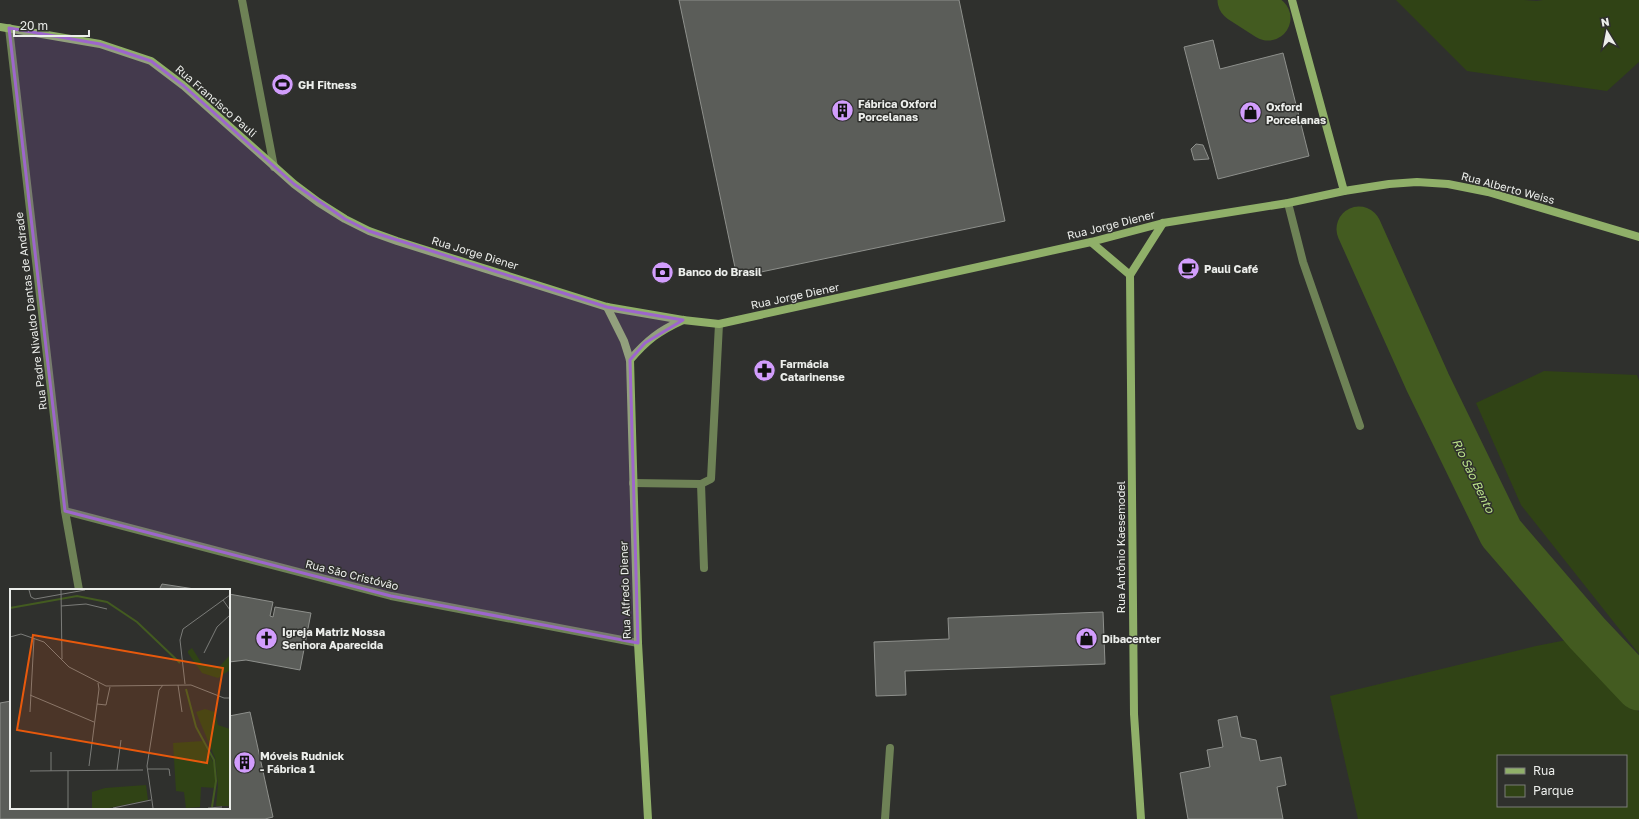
<svg xmlns="http://www.w3.org/2000/svg" width="1639" height="819" font-family="'Golos Text',sans-serif">
<style>
.green{fill:#304315;fill-rule:evenodd}
.lines{fill:none;stroke-linecap:round;stroke-linejoin:round}
.river{stroke:#435b20;stroke-width:45}
.building{fill:#5b5d59;stroke:#8e908c}
.lane{stroke:#6e8256;stroke-width:8}
.street{stroke:#6e8256;stroke-width:8}
.secondary{stroke:#90b069;stroke-width:8}
.marked{fill:#9d66cc;fill-opacity:0.2;stroke:#9d66cc;stroke-width:3;stroke-linejoin:round}
.labels{text-anchor:middle;stroke-width:3;stroke-linejoin:round;paint-order:stroke}
.poi-label{font-size:11px;font-weight:bold;fill:#eceeeb;stroke:#2f302d;text-anchor:start}
.street-label{font-size:11px;fill:#eceeeb;stroke:#2f302d}
.water-label{font-size:12px;font-style:italic;fill:#b8df88;stroke:#2f302d}
.inset-river{fill:none;stroke:#435b20;stroke-width:2}
.inset-road{fill:none;stroke:#7b7c79;stroke-width:1}
.view{fill:#e8590c;fill-opacity:0.15;stroke:#e8590c;stroke-width:2}
.inset-edge{fill:none;stroke:#eceeeb;stroke-width:2}
</style>
<rect width="100%" height="100%" fill="#2f302d"/>
<g class="green">
<path d="M1396 0H1524L1537 1 1543 0H1639V62L1607 91 1467 71Z"/>
<path d="M1544 371 1637 375 1639 381V654L1521 505 1476 403Z"/>
<path d="M1577 638 1639 712V819H1358L1330 696 1536 646ZM1498 756H1626V806H1498Z"/>
</g>
<g class="lines">
<g class="river">
<path d="M1240 0 1268 18"/>
<path d="M1359 229 1428 383 1501 533 1587 633 1639 688"/>
</g>
</g>
<g class="building">
<path d="M679 0H959L1005 221 737 277Z"/>
<path d="M1213 40 1220 69 1283 53 1309 156 1218 179 1184 47Z"/>
<path d="M1196 144 1203 145 1209 159 1194 160 1191 149Z"/>
<path d="M162 584 201 590H159Z"/>
<path d="M229 594 273 602 270 616 273 617 275 607 311 613 300 670 246 660 229 662Z"/>
<path d="M1103 612 1105 664 905 671 906 695 876 696 874 642 949 639 948 618Z"/>
<path d="M11 701V808H229V716L250 712 273 817 265 819H0V703Z"/>
<path d="M1237 716 1241 737 1256 740 1260 761 1281 757 1286 785 1277 787 1283 819H1188L1180 773 1210 767 1207 750 1223 747 1218 720Z"/>
</g>
<g class="lines">
<g class="lane">
<path d="M1288 203 1303 262 1360 426"/>
<path d="M633 483 701 484 711 479 719 324"/>
<path d="M701 484 704 568"/>
<path d="M65 511 79 590"/>
<path d="M885 819 890 748"/>
</g>
<g class="street">
<path d="M242 0 274 167"/>
<path d="M9 28 65 511 391 596 638 643"/>
</g>
<g class="secondary">
<path d="M1292 0 1344 191"/>
<path d="M0 27 100 44 151 61 184 86 294 184 318 202 345 219 369 231 397 241 607 307 683 320 719 324 1091 242 1163 223 1288 203 1344 191 1389 184 1417 182 1448 184 1488 192 1639 237"/>
<path d="M1091 242 1130 275"/>
<path d="M607 307 624 341 630 360 638 643 648 819"/>
<path d="M630 360C647 340 659 331 683 320"/>
<path d="M1141 819 1134 714 1130 275 1163 223"/>
</g>
</g>
<path class="marked" d="M9 28 100 44 151 61 184 86 294 184 345 219 369 231 607 307 683 320 645 343 630 360 638 643 391 596 65 511Z"/>
<defs>
<symbol id="stadium-disc" viewBox="-11 -11 22 22"><circle r="9.5" fill="#d29dfd" stroke="#2f302d"/><path d="M0-5a6.5 5 0 1 0 0 10a6.5 5 0 1 0 0-10ZM-3.5-1.8h7v3.6h-7Z" fill="#111"/></symbol>
<symbol id="building-disc" viewBox="-11 -11 22 22"><circle r="9.5" fill="#d29dfd" stroke="#2f302d"/><path d="M-4-6H4V6H1V3H-1V6H-4ZM-2.5-4.3h1.7v1.8h-1.7ZM.8-4.3h1.7v1.8H.8ZM-2.5-1h1.7V.8h-1.7ZM.8-1h1.7V.8H.8Z" fill="#111"/></symbol>
<symbol id="shop-disc" viewBox="-11 -11 22 22"><circle r="9.5" fill="#d29dfd" stroke="#2f302d"/><path d="M-5-2.5h2.3a2.7 3.5 0 0 1 5.4 0H5L5.5 6h-11ZM-1.5-2.5h3a1.5 2.3 0 0 0-3 0Z" fill="#111"/></symbol>
<symbol id="cafe-disc" viewBox="-11 -11 22 22"><circle r="9.5" fill="#d29dfd" stroke="#2f302d"/><path d="M-5.5-4.5H6V0H3Q3 3.5 0 3.5H-2.5Q-5.5 3.5-5.5 0ZM3-3.2v2h1.7v-2ZM-6 4.5H4V6H-6Z" fill="#111"/></symbol>
<symbol id="bank-disc" viewBox="-11 -11 22 22"><circle r="9.5" fill="#d29dfd" stroke="#2f302d"/><path d="M-6-4H6V4H-6ZM0-2.3a2.3 2.3 0 1 0 0 4.6a2.3 2.3 0 1 0 0-4.6Z" fill="#111"/></symbol>
<symbol id="pharmacy-disc" viewBox="-11 -11 22 22"><circle r="9.5" fill="#d29dfd" stroke="#2f302d"/><path d="M-2-6h4v4h4v4h-4v4h-4v-4h-4v-4h4Z" fill="#111"/></symbol>
<symbol id="church-disc" viewBox="-11 -11 22 22"><circle r="9.5" fill="#d29dfd" stroke="#2f302d"/><path d="M-1.2-6h2.4v3.5h3.3v2.4h-3.3V6h-2.4V-.1h-3.3v-2.4h3.3Z" fill="#111"/></symbol>
</defs>
<g fill-rule="evenodd">
<use href="#stadium-disc" x="270" y="72" width="25" height="25"/>
<use href="#building-disc" x="830" y="98" width="25" height="25"/>
<use href="#shop-disc" x="1238" y="100" width="25" height="25"/>
<use href="#cafe-disc" x="1176" y="256" width="25" height="25"/>
<use href="#bank-disc" x="650" y="260" width="25" height="25"/>
<use href="#pharmacy-disc" x="752" y="358" width="25" height="25"/>
<use href="#church-disc" x="254" y="626" width="25" height="25"/>
<use href="#shop-disc" x="1074" y="626" width="25" height="25"/>
<use href="#building-disc" x="232" y="750" width="25" height="25"/>
</g>
<g class="labels">
<g class="poi-label">
<text x="298" y="89">GH Fitness</text>
<text x="858" y="108">Fábrica Oxford<tspan x="858" dy="13">Porcelanas</tspan></text>
<text x="1266" y="111">Oxford<tspan x="1266" dy="13">Porcelanas</tspan></text>
<text x="1204" y="273">Pauli Café</text>
<text x="678" y="276">Banco do Brasil</text>
<text x="780" y="368">Farmácia<tspan x="780" dy="13">Catarinense</tspan></text>
<text x="282" y="636">Igreja Matriz Nossa<tspan x="282" dy="13">Senhora Aparecida</tspan></text>
<text x="1102" y="643">Dibacenter</text>
<text x="260" y="760">Móveis Rudnick<tspan x="260" dy="13">- Fábrica 1</tspan></text>
</g>
<g class="street-label">
<text transform="translate(216 101) rotate(41)" y="4">Rua Francisco Pauli</text>
<text transform="translate(1508 188) rotate(15)" y="4">Rua Alberto Weiss</text>
<text transform="translate(1111 225) rotate(-14)" y="4">Rua Jorge Diener</text>
<text transform="translate(475 253) rotate(17)" y="4">Rua Jorge Diener</text>
<text transform="translate(795 296) rotate(-12)" y="4">Rua Jorge Diener</text>
<text transform="translate(31 311) rotate(-97)" y="4">Rua Padre Nivaldo Dantas de Andrade</text>
<text transform="translate(1121 547) rotate(-90)" y="4">Rua Antônio Kaesemodel</text>
<text transform="translate(352 575) rotate(14)" y="4">Rua São Cristóvão</text>
<text transform="translate(625 590) rotate(-92)" y="4">Rua Alfredo Diener</text>
</g>
<g class="water-label">
<text transform="translate(1473 476) rotate(64)" y="4">Rio São Bento</text>
</g>
</g>
<g transform="translate(10 589)">
<rect width="220" height="220" fill="#2f302d"/>
<path d="M182 59 192 75 201 77H210L220 66V81L208 89 192 84 178 64V62ZM195 120 205 123 208 136 220 140V217H206L208 196 205 169 186 123ZM193 152 205 177V199L191 198 190 218 176 219 174 203 166 202 163 154ZM136 196 138 211 99 219H82V203L95 199Z" fill="#304315"/>
<path class="inset-river" d="M0 19 67 7 97 13 127 33 170 74M176 100 186 138 204 171 206 192 202 218"/>
<path class="inset-road" d="M19 1 21 8 25 10 75 1M51 1 52 70M213 11 220 21M51 17 76 15 97 20M0 48 11 45 34 53 59 78 96 97 181 96 214 109H220M0 56V72M194 64 207 38 220 26M175 95 170 51 173 40 220 6M168 96 172 123M20 106 84 133M87 115 96 116 100 98M20 123 24 49M79 177 89 100 88 94M138 180H159L160 187M107 181 111 151M20 182 133 181M41 182V163M58 219V182M103 219 141 211M143 219 137 177 149 101 153 96M198 219 212 218"/>
<path class="view" d="M23 46 213 79 197 174 7 141Z"/>
<rect width="220" height="220" class="inset-edge"/>
</g>
<rect x="1497" y="755" width="130" height="52" fill="#2f302d" stroke="#7b7c79"/>
<rect x="1505" y="768" width="20" height="6" fill="#90b069" stroke="#7b7c79"/>
<text x="1533" y="775" font-size="12" fill="#eceeeb">Rua</text>
<rect x="1505" y="785" width="20" height="12" fill="#304315" stroke="#7b7c79"/>
<text x="1533" y="795" font-size="12" fill="#eceeeb">Parque</text>
<g transform="translate(1607 32) rotate(350)" stroke="#2f302d" stroke-width="3" paint-order="stroke">
<path d="M0-3L7 15L0 10L-7 15Z" fill="#eceeeb"/>
<text y="-6" font-size="11" font-weight="bold" text-anchor="middle" fill="#eceeeb">N</text>
</g>
<path d="M14 30v6h75v-6" fill="none" stroke="#eceeeb" stroke-width="2"/>
<text x="20" y="30" font-size="12" fill="#eceeeb" stroke="#2f302d" stroke-width="3" paint-order="stroke">20 m</text>
</svg>
